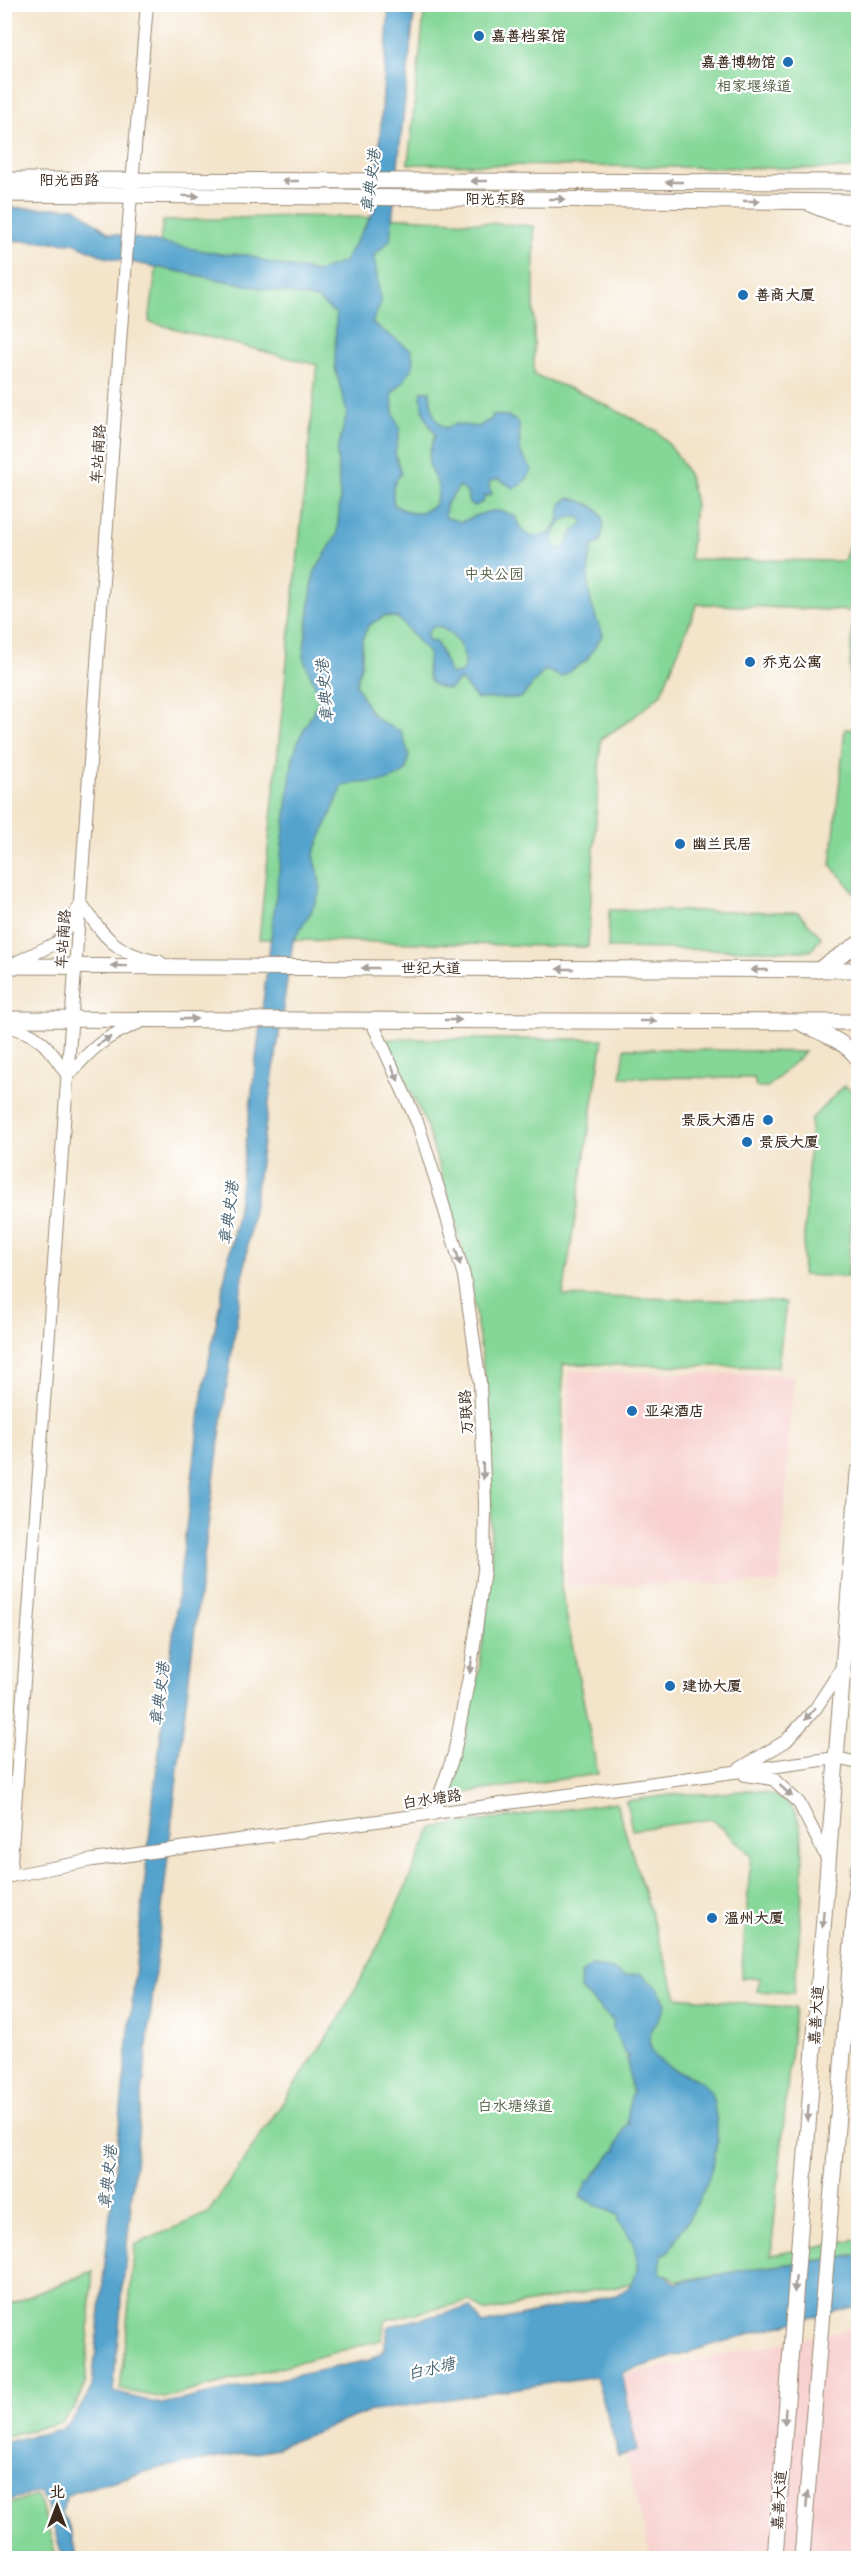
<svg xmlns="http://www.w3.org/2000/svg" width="863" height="2563" font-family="'Balsamiq Sans','LXGW WenKai TC',sans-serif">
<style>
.built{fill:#f7d0cf}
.green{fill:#85d798;stroke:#60805b;stroke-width:1.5}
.water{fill:#53a3cd;stroke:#476676;stroke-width:1.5;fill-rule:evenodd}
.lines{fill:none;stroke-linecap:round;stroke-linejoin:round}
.minor-casing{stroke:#978774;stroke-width:14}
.major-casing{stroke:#978774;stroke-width:17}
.minor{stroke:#fff;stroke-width:12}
.major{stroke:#fff;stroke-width:15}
.oneway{fill:#a79f9a}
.poi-dot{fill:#1f6fb2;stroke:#fff;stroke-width:2}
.labels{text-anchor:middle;stroke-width:4.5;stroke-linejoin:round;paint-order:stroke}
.poi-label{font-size:15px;font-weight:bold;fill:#3b2a1e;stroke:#fff;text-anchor:start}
.park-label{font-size:15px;fill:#515e43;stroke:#fff}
.street-label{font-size:15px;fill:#3b2a1e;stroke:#fff}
.water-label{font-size:16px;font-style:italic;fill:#46606d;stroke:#fff}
</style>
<rect width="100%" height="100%" fill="#fff"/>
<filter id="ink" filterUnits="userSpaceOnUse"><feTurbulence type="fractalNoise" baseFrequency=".0167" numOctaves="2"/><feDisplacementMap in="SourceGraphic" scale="12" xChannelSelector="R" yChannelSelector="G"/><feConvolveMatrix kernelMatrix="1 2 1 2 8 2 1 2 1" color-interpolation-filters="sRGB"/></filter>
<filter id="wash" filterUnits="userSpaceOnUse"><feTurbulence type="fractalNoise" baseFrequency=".008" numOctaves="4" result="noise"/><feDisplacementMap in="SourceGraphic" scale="24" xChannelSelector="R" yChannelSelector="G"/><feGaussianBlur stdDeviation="1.35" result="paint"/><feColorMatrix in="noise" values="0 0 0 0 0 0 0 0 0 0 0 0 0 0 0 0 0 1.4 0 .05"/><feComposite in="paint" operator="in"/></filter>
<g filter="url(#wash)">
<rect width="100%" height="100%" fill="#f3e4ca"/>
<g class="built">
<path d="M569 1371 793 1375 780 1583 567 1585Z"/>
<path d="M858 2327V2558H651L607 2379Z"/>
</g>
<g class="green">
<path d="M425 5H858V167L846 169 408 164Z"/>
<path d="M288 216 406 218 534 226V375L582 393 657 431 676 453 689 476 695 504 690 559 844 561 849 546H858V689L849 688 853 611 697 604 661 694 633 718 601 739 588 947 259 939 317 365 149 322 163 221Z"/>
<path d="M845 729 858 730V897L831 865Z"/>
<path d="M609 910 798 912 821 937 811 951 608 948Z"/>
<path d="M386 1039H603L563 1296 786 1302 778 1367 563 1364 561 1588 598 1774 448 1795 461 1758 479 1671 491 1572V1506L486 1384 469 1274 445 1186 425 1122Z"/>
<path d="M625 1048 805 1052 768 1087H756L754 1078 621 1077Z"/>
<path d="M844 1086 858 1094V1133L847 1277 802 1275 811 1119Z"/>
<path d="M749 1790C768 1791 785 1797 796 1814 811 1841 797 1957 794 1993L757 1991 760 1978H741L751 1855 712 1819 632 1830 626 1801 678 1794H712Z"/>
<path d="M616 1802 677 1997 795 2008 771 2255 858 2239V2255L758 2268 678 2281 668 2276 484 2312 471 2301 386 2320 381 2340 164 2398 120 2390 135 2245 208 2213 338 2021 380 1943 432 1828Z"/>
<path d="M93 2271 85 2385 74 2409 59 2423 5 2436V2306Z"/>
<path d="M36 2496 40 2502 57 2558H5V2505Z"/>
</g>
<path class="water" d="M389 5H415L390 240 374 256 381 303 372 323 411 350 414 363 404 381 392 393 393 412 400 429 395 454 401 473C392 484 392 491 394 505 412 515 416 517 435 505 444 477 432 484 429 463 427 454 433 444 435 434 426 421 419 406 422 391H430C431 405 432 420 445 428L457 424 478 427 493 418 492 415 508 416 519 423 520 451 532 470C527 479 524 485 513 488L499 479 490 481 489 487 492 493 489 496 485 495 483 502 475 506 469 504 467 493 460 486 446 504 445 517 461 522C481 514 494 505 515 516 521 536 533 541 552 532L558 521 561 504 569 498C597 504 611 514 599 544L593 545C584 578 588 604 603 634L586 661 561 677 545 670 521 698 477 699 460 679 450 689C426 687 425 675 429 654L398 618 384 616 368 626 362 640V661L356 684C369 712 371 720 401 731L409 755 406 771C381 789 370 778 343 786L314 853 321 889 311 912 293 941C271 1091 247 1241 226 1392 180 1724 144 2058 113 2392L161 2404 369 2360 383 2351 389 2326 470 2307 482 2324 616 2295C649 2282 638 2240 618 2221L620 2216 580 2197 588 2180 593 2179V2176L614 2151H617L616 2148 626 2125 629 2124 627 2121 631 2095 634 2092 631 2090 627 2058 629 2056 625 2054 612 2027 614 2022 580 1989 581 1974 592 1966 608 1968 625 1976 641 1974 658 1988 666 2004C662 2021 644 2027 651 2048 661 2075 698 2070 711 2093 714 2099 714 2105 715 2111 724 2155 704 2195 681 2231 675 2240 672 2252 662 2255L660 2272 675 2283 749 2269 858 2256V2306C778 2324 700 2348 622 2373L637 2451 619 2456 596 2376 367 2412 273 2449 159 2468 75 2492 67 2496 60 2514 67 2520 78 2558H63L46 2503 40 2492 5 2501V2442L62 2429 76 2415 92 2387 154 1792 202 1396 237 1214 293 757 299 739 320 698 303 657 314 573 337 535 340 499 337 452 347 413 335 367 336 314 317 299 105 257 74 243 5 240V208H76L109 233 220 254 249 255 269 263 317 272 344 262 375 209ZM570 517H579L584 522 571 534 566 546 558 550 553 544C552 531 559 522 570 517ZM439 626C456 635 470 654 462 672L452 675C447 671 442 652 436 642L428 641 427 634 431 628Z"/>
</g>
<g filter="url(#ink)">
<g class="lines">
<defs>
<g id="minor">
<path d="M81 903C105 938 116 954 160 962"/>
<path d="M11 965 58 942 78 909"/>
<path d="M371 1020 418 1124 438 1187 464 1276 480 1383 485 1503 484 1570 471 1667 454 1754 433 1814"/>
<path d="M4 1026C39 1031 50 1049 68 1076 93 1046 106 1036 143 1021"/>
<path d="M739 1769 786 1741 816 1708 843 1666"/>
<path d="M745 1775 773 1779 799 1803 828 1860"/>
<path d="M10 1876 128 232 147 4"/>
<path d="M5 1877 93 1860 836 1758 858 1763"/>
</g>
<g id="major">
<path d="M4 180 858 182"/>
<path d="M4 194 858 202"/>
<path d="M812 205 838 215 858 217"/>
<path d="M4 966 858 970"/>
<path d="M818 970 858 944"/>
<path d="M4 1019 858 1022"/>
<path d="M804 1025C824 1034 845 1041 858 1059"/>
<path d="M775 2558 858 1472"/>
<path d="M802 2558 858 1869"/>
</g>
</defs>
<use href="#minor" class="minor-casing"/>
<use href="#major" class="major-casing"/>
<use href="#minor" class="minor"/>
<use href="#major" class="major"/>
</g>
<defs><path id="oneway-solid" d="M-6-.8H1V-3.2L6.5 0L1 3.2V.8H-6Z" transform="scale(1.5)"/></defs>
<g class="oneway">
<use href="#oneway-solid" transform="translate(290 181) rotate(-180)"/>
<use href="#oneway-solid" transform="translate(479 181) rotate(-180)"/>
<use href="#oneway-solid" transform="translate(674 182) rotate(-180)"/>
<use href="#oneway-solid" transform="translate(191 196) rotate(1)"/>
<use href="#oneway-solid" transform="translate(557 199)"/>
<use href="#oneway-solid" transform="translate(752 201)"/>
<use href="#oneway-solid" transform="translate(119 966) rotate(-179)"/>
<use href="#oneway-solid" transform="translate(370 968) rotate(-180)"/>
<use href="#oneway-solid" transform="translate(565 969) rotate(-180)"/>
<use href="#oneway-solid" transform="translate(759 970) rotate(-180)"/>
<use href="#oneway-solid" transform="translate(189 1019)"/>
<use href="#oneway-solid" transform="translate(453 1020)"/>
<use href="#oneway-solid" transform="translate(648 1021)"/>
<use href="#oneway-solid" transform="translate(104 1041) rotate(-32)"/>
<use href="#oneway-solid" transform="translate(395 1073) rotate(66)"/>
<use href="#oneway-solid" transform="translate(458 1257) rotate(74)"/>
<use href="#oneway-solid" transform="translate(483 1471) rotate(88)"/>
<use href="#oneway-solid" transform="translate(471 1665) rotate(99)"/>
<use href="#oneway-solid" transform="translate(810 1714) rotate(131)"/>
<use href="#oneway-solid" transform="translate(786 1791) rotate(42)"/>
<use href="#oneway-solid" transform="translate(823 1919) rotate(94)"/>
<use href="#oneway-solid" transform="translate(808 2113) rotate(94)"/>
<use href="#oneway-solid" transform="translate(795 2284) rotate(95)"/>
<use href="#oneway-solid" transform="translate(785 2416) rotate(94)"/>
<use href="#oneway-solid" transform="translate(807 2500) rotate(-85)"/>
</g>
</g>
<g class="poi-dot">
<circle cx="479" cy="36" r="6"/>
<circle cx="788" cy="62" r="6"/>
<circle cx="743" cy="295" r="6"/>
<circle cx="750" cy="662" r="6"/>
<circle cx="680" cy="844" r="6"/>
<circle cx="768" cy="1120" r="6"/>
<circle cx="747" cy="1142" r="6"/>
<circle cx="632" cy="1411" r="6"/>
<circle cx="670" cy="1686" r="6"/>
<circle cx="712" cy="1918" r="6"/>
</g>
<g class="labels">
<g class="poi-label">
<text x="491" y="41">嘉善档案馆</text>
<text x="776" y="67" text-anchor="end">嘉善博物馆</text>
<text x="755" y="300">善商大厦</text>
<text x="762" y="667">乔克公寓</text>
<text x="692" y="849">幽兰民居</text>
<text x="756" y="1125" text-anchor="end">景辰大酒店</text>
<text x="759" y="1147">景辰大厦</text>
<text x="644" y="1416">亚朵酒店</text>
<text x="682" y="1691">建协大厦</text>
<text x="724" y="1923">温州大厦</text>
</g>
<g class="park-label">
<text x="754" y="91">相家堰绿道</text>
<text x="494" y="579">中央公园</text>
<text x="515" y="2111">白水塘绿道</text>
</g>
<g class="street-label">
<text x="69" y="185">阳光西路</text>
<text x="495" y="204">阳光东路</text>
<text transform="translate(98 454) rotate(-86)" y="5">车站南路</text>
<text transform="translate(63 939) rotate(-86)" y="5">车站南路</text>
<text x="431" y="973">世纪大道</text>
<text transform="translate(466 1412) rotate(-93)" y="5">万联路</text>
<text transform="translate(432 1799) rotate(-8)" y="5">白水塘路</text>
<text transform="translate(816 2015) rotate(-86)" y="5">嘉善大道</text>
<text transform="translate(779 2500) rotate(-86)" y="5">嘉善大道</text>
</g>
<g class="water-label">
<text transform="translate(370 181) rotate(-83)" y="6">章典史港</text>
<text transform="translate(324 691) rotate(-95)" y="6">章典史港</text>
<text transform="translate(228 1213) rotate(-83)" y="6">章典史港</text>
<text transform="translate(159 1694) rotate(-83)" y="6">章典史港</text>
<text transform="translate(107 2177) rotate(-84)" y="6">章典史港</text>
<text transform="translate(431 2368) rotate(-13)" y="6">白水塘</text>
</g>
</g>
<rect width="863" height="2563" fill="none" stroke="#fff" stroke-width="24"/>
<g transform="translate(57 2506)" stroke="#ffffff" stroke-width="4.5" paint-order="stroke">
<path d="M0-4.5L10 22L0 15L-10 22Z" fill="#3b2a1e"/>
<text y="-9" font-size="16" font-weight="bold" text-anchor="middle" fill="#3b2a1e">北</text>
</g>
</svg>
